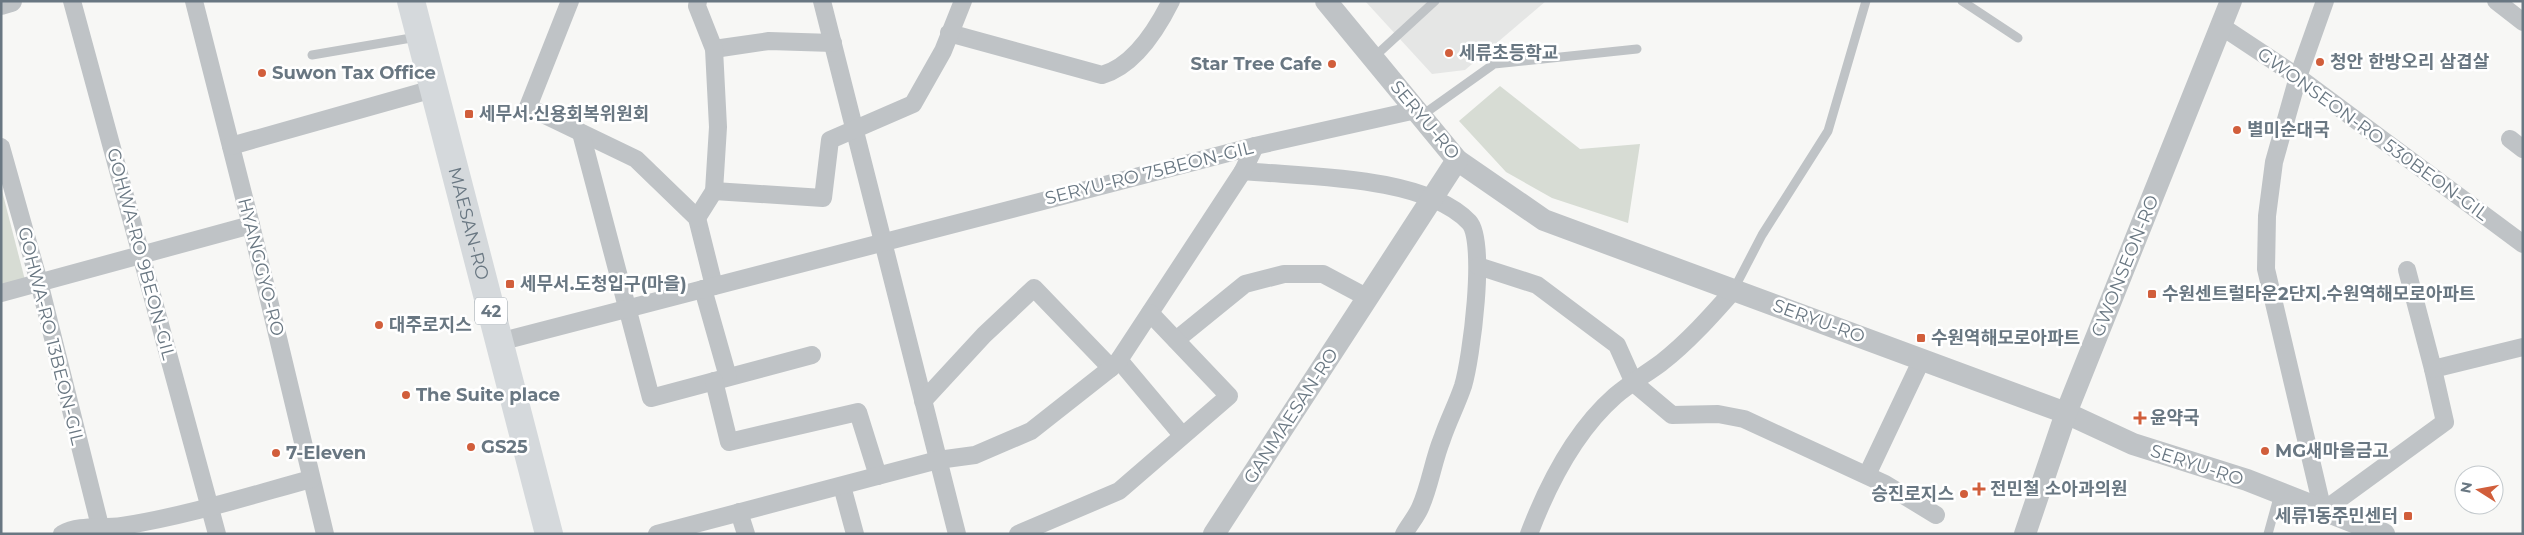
<svg xmlns="http://www.w3.org/2000/svg" width="2524" height="535" font-family="Montserrat,'Noto Sans KR',sans-serif">
<style>
.built{fill:#e5e6e5}
.green{fill:#d7dcd4}
.lines{fill:none;stroke-linecap:round;stroke-linejoin:round}
.service{stroke:#bfc3c6;stroke-width:9}
.minor{stroke:#bfc3c6;stroke-width:18}
.tertiary{stroke:#bfc3c6;stroke-width:22}
.primary{stroke:#d5d9dc;stroke-width:28}
.poi-dot{fill:#d15e3b;stroke:#fff;stroke-width:2}
.labels{text-anchor:middle;stroke-width:5;stroke-linejoin:round;paint-order:stroke}
.shield{fill:#fff;stroke:#96a0a8;stroke-width:1}
.shield-label{font-size:16px;font-weight:bold;fill:#697782}
.poi-label{font-size:18px;font-weight:bold;fill:#697782;stroke:#fff;text-anchor:start}
.street-label{font-size:18px;fill:#697782;stroke:#fff}
</style>
<rect width="100%" height="100%" fill="#f7f7f5"/>
<path class="built" d="M1365 1H1546L1465 70 1432 74Z"/>
<g class="green">
<path d="M1500 86 1580 149 1640 144 1628 223 1552 198 1506 172 1459 121Z"/>
<path d="M1 187 25 280 1 286Z"/>
</g>
<g class="lines">
<g class="service">
<path d="M1962 1 2018 38"/>
<path d="M312 55 417 37"/>
<path d="M1373 58 1435 1"/>
<path d="M1421 116 1494 64 1637 49"/>
<path d="M1734 289 1762 235 1828 131 1866 1"/>
<path d="M2268 534 2279 494"/>
</g>
<g class="minor">
<path d="M72 1 217 534"/>
<path d="M194 1 251 225 325 534"/>
<path d="M570 1 528 107 636 159 697 218 714 286"/>
<path d="M822 1 957 534"/>
<path d="M2325 1 2298 77 2274 162 2267 216 2266 269 2323 511 2445 422 2433 369 2523 347"/>
<path d="M2496 1 2523 22"/>
<path d="M2221 26 2298 77 2523 244"/>
<path d="M949 33 1102 75C1134 66 1157 29 1171 1"/>
<path d="M714 49 769 41 833 43"/>
<path d="M581 133 651 398 812 355"/>
<path d="M2510 139 2523 149"/>
<path d="M231 146 433 89"/>
<path d="M1 147 39 282 102 534"/>
<path d="M1243 171C1305 177 1424 175 1469 222 1487 241 1471 360 1463 386 1457 404 1448 421 1442 439 1433 461 1430 486 1420 508 1416 517 1409 525 1404 534"/>
<path d="M714 191 823 198 830 140 913 104 943 51 963 1"/>
<path d="M697 218 714 191 718 127 714 49 697 6 698 1"/>
<path d="M1478 266 1537 285 1617 345 1634 383 1672 415 1718 414 1744 419 1885 484 1936 515"/>
<path d="M2407 270 2433 369"/>
<path d="M703 289 728 377"/>
<path d="M1 293 251 225"/>
<path d="M1176 340 1245 284 1284 274H1323L1368 298"/>
<path d="M499 342 1255 146 1416 110"/>
<path d="M1119 360 1182 435"/>
<path d="M714 381 729 442 858 412 878 476"/>
<path d="M923 401 984 335 1034 288 1111 368"/>
<path d="M1867 475 1922 359"/>
<path d="M842 486 855 534"/>
<path d="M739 512 746 534"/>
<path d="M62 534C80 524 102 529 122 526 186 516 249 496 311 479"/>
<path d="M657 534 938 460 975 455 1031 431 1111 368 1119 360 1243 171 1255 146"/>
<path d="M1018 534 1119 491 1229 396 1150 313"/>
<path d="M1529 534C1548 484 1574 432 1615 396 1629 384 1646 374 1661 363 1688 342 1712 315 1734 290"/>
</g>
<g class="tertiary">
<path d="M1326 1 1457 160 1544 220 2066 413 2133 444 2247 480 2384 534"/>
<path d="M1 4 11 1"/>
<path d="M1214 534 1457 160"/>
<path d="M2025 534 2066 413 2231 1"/>
</g>
<path class="primary" id="s1" d="M411 1 549 534"/>
</g>
<g class="poi-dot">
<circle cx="1449" cy="53" r="5"/>
<circle cx="2320" cy="62" r="5"/>
<circle cx="1332" cy="64" r="5"/>
<circle cx="262" cy="73" r="5"/>
<rect x="464" y="109" width="10" height="10" rx="2.5"/>
<circle cx="2237" cy="130" r="5"/>
<rect x="505" y="279" width="10" height="10" rx="2.5"/>
<rect x="2147" y="289" width="10" height="10" rx="2.5"/>
<circle cx="379" cy="325" r="5"/>
<rect x="1916" y="333" width="10" height="10" rx="2.5"/>
<circle cx="406" cy="395" r="5"/>
<path d="M2137.5 410.5h5v5h5v5h-5v5h-5v-5h-5v-5h5z"/>
<circle cx="471" cy="447" r="5"/>
<circle cx="2265" cy="451" r="5"/>
<circle cx="276" cy="453" r="5"/>
<path d="M1976.5 481.5h5v5h5v5h-5v5h-5v-5h-5v-5h5z"/>
<circle cx="1964" cy="494" r="5"/>
<rect x="2403" y="511" width="10" height="10" rx="2.5"/>
</g>
<g class="labels">
<rect class="shield" x="475" y="297.5" width="32" height="27" rx="4"/>
<g class="shield-label">
<text x="491" y="317">42</text>
</g>
<g class="poi-label">
<text x="1459" y="59">세류초등학교</text>
<text x="2330" y="68">청안 한방오리 삼겹살</text>
<text x="1322" y="70" text-anchor="end">Star Tree Cafe</text>
<text x="272" y="79">Suwon Tax Office</text>
<text x="479" y="120">세무서.신용회복위원회</text>
<text x="2247" y="136">별미순대국</text>
<text x="520" y="290">세무서.도청입구(마을)</text>
<text x="2162" y="300">수원센트럴타운2단지.수원역해모로아파트</text>
<text x="389" y="331">대주로지스</text>
<text x="1931" y="344">수원역해모로아파트</text>
<text x="416" y="401">The Suite place</text>
<text x="2150" y="424">윤약국</text>
<text x="481" y="453">GS25</text>
<text x="2275" y="457">MG새마을금고</text>
<text x="286" y="459">7-Eleven</text>
<text x="1990" y="495">전민철 소아과의원</text>
<text x="1954" y="500" text-anchor="end">승진로지스</text>
<text x="2398" y="522" text-anchor="end">세류1동주민센터</text>
</g>
<g class="street-label">
<text transform="translate(1425 120) rotate(50)" y="6">SERYU-RO</text>
<text transform="translate(2373 134) rotate(36)" y="6">GWONSEON-RO 530BEON-GIL</text>
<text transform="translate(1149 173) rotate(-14)" y="6">SERYU-RO 75BEON-GIL</text>
<text dy="6" stroke="none"><textPath href="#s1" startOffset="230">MAESAN-RO</textPath></text>
<text transform="translate(141 254) rotate(75)" y="6">GOHWA-RO 9BEON-GIL</text>
<text transform="translate(2125 266) rotate(-68)" y="6">GWONSEON-RO</text>
<text transform="translate(261 267) rotate(76)" y="6">HYANGGYO-RO</text>
<text transform="translate(1819 321) rotate(20)" y="6">SERYU-RO</text>
<text transform="translate(51 336) rotate(76)" y="6">GOHWA-RO 13BEON-GIL</text>
<text transform="translate(1291 416) rotate(-57)" y="6">GANMAESAN-RO</text>
<text transform="translate(2197 465) rotate(18)" y="6">SERYU-RO</text>
</g>
</g>
<rect width="2524" height="535" fill="none" stroke="#697782" stroke-width="5"/>
<g transform="translate(2479 490) rotate(281)"><circle r="24" fill="#ffffff" stroke="#c3c9cd"/>
<path d="M0-4L9 19L0 12L-9 19Z" fill="#d15e3b"/>
<text y="-8" font-size="14" font-weight="bold" text-anchor="middle" fill="#697782">N</text>
</g>
</svg>
